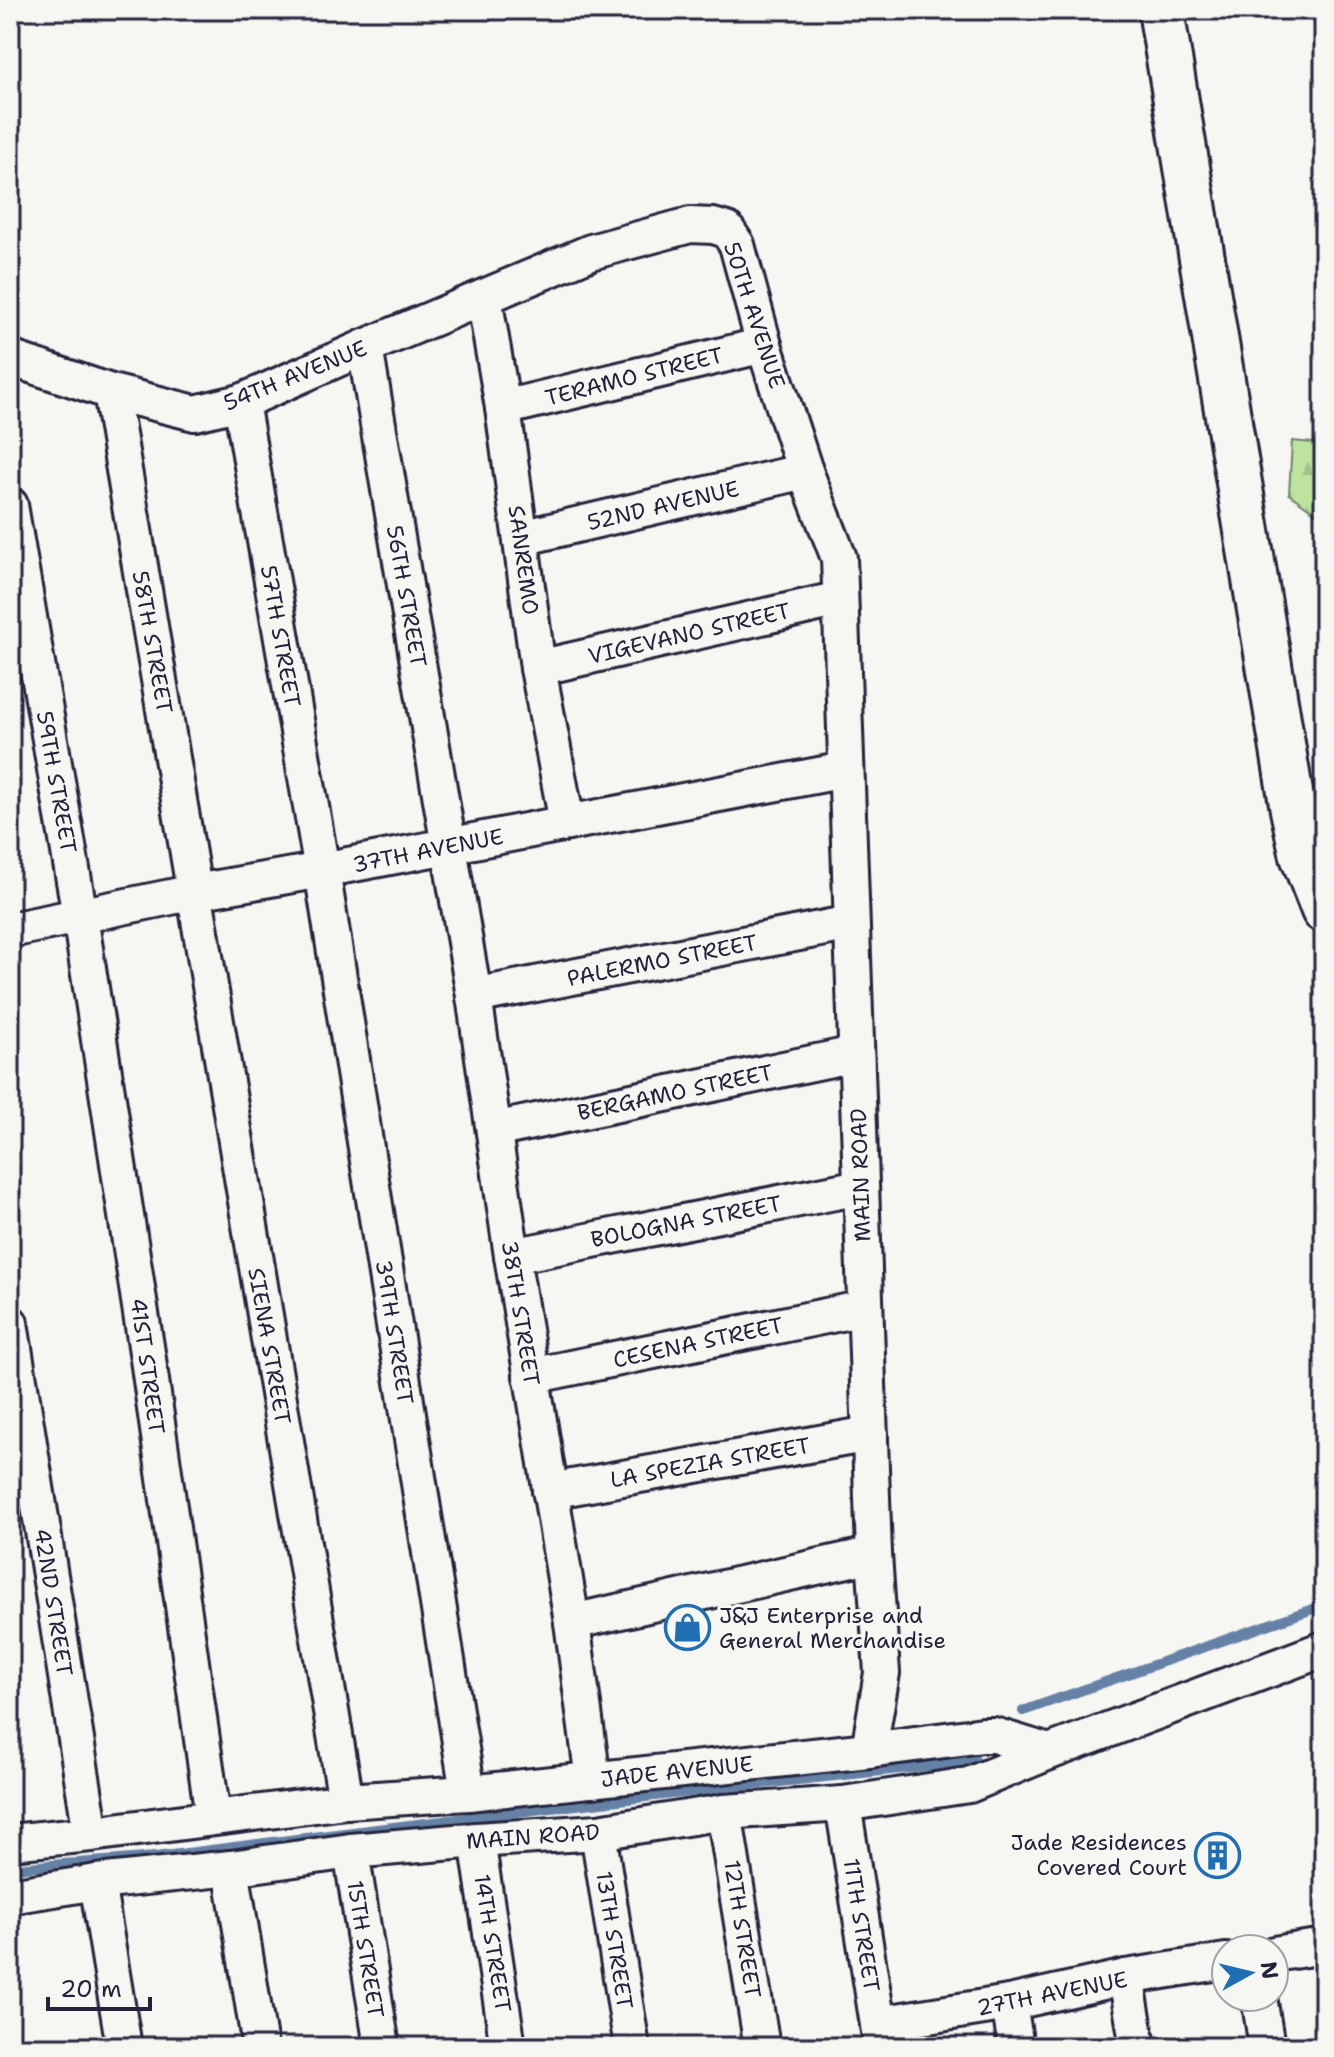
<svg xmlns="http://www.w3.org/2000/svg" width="1334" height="2057" font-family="'Shantell Sans',sans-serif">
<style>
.forest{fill:url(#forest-firs);stroke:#70826d;stroke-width:2}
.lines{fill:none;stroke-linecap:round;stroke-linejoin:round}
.stream{stroke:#6681a6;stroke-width:10}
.minor-casing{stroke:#22223b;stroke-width:40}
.tertiary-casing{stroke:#22223b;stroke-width:50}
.minor{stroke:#f6f6f2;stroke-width:34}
.tertiary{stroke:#f6f6f2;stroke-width:44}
.labels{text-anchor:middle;stroke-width:6;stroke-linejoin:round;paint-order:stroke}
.street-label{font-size:22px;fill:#22223b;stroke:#f6f6f2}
.poi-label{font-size:22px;fill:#22223b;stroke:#f6f6f2;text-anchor:start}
</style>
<defs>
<pattern id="forest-firs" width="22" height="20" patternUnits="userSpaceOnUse" patternTransform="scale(2)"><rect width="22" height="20" fill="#bde39f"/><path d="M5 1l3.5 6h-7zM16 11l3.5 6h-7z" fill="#a2c28a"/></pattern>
</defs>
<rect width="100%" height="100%" fill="#f6f6f2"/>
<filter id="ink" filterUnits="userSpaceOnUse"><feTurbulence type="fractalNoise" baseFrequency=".0125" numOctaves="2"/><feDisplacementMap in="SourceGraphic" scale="16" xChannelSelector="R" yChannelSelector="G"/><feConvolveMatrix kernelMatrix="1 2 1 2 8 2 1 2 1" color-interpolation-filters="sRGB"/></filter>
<g filter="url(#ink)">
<path class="forest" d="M1292 441 1324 444V519L1289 494Z"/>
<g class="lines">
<g class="stream">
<path d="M1023 1711 1324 1605"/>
<path d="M10 1869C64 1862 119 1862 172 1855 440 1820 708 1789 976 1761"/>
</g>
<defs>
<g id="minor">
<path d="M484 297 503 408 538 668 567 823"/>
<path d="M365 347 474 996 512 1256 572 1622 593 1780"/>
<path d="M10 358 111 392 195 413 241 402 365 347 591 252 690 225 713 226 727 230 737 245 764 345 805 471 839 558 874 1554 882 1673 869 1750"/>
<path d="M111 392 346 1801"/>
<path d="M241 402 322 870 468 1793"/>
<path d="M503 408 764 345"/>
<path d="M10 505 80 916 148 1359 213 1817"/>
<path d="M521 538 805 471"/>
<path d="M538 668 840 599"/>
<path d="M10 930 195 892 322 870 845 770"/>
<path d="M474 996 851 923"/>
<path d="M494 1130 855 1054"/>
<path d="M512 1256 860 1187"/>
<path d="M10 1323 91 1834"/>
<path d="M531 1376 865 1308"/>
<path d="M550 1491 870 1434"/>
<path d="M572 1622 874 1554"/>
<path d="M843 1804 881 2044"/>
<path d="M724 1812 762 2047"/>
<path d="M598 1832 632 2047"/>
<path d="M477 1840 508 2047"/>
<path d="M10 1842 91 1834 346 1801 468 1793 869 1750 983 1735H994L1049 1752"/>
<path d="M351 1851 382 2047"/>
<path d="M231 1868 260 2047"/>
<path d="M97 1882 124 2047"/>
<path d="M10 1896 97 1882 231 1868 351 1851 477 1840 598 1832 724 1812 843 1804 969 1785 1049 1752 1324 1649"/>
<path d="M1274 1954 1324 1946"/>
<path d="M1126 1977 1138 2047"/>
<path d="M1259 1997 1267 2047"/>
<path d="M1009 2003 1016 2047"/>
<path d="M878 2024 1009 2003 1126 1977 1226 1961"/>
</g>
<path id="tertiary" d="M1161 10 1293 810 1303 856 1324 910"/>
</defs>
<use href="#minor" class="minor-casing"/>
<use href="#tertiary" class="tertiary-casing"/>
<use href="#minor" class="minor"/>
<use href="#tertiary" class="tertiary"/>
</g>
</g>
<defs>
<symbol id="shop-ring" viewBox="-11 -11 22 22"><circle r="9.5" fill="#f6f6f2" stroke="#1f6fb2" stroke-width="1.5"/><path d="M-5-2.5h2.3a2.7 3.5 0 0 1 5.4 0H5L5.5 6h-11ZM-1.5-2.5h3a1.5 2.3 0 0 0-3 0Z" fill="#1f6fb2"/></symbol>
<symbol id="building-ring" viewBox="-11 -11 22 22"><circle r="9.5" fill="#f6f6f2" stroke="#1f6fb2" stroke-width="1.5"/><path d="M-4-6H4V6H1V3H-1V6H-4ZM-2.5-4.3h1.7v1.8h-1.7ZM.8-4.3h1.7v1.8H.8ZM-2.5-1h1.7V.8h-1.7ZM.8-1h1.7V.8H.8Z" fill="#1f6fb2"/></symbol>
</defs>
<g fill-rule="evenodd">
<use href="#shop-ring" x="662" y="1602" width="51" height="51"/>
<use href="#building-ring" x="1192" y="1830" width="51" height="51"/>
</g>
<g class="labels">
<g class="street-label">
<text transform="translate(755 315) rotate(72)" y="8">50TH AVENUE</text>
<text transform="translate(295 375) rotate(-22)" y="8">54TH AVENUE</text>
<text transform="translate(634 376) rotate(-14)" y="8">TERAMO STREET</text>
<text transform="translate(663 505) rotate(-13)" y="8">52ND AVENUE</text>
<text transform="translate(524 560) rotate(82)" y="8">SANREMO</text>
<text transform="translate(407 596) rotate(80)" y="8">56TH STREET</text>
<text transform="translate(689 633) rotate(-13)" y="8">VIGEVANO STREET</text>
<text transform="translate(281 636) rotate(80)" y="8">57TH STREET</text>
<text transform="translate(153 642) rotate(80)" y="8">58TH STREET</text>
<text transform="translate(57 782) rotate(80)" y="8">59TH STREET</text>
<text transform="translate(428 850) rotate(-11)" y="8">37TH AVENUE</text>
<text transform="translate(662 960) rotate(-11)" y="8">PALERMO STREET</text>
<text transform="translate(675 1092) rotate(-12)" y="8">BERGAMO STREET</text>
<text transform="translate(860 1175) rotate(-92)" y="8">MAIN ROAD</text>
<text transform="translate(686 1221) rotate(-11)" y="8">BOLOGNA STREET</text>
<text transform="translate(521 1313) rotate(81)" y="8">38TH STREET</text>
<text transform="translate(395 1332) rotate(81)" y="8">39TH STREET</text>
<text transform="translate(698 1342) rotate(-12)" y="8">CESENA STREET</text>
<text transform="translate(270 1346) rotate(80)" y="8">SIENA STREET</text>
<text transform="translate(148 1366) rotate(82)" y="8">41ST STREET</text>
<text transform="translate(710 1462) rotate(-10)" y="8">LA SPEZIA STREET</text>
<text transform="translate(54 1602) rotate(81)" y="8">42ND STREET</text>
<text transform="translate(677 1771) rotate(-6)" y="8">JADE AVENUE</text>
<text transform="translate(533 1836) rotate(-4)" y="8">MAIN ROAD</text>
<text transform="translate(862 1925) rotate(81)" y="8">11TH STREET</text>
<text transform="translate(743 1929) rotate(81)" y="8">12TH STREET</text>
<text transform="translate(615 1940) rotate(81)" y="8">13TH STREET</text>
<text transform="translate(493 1943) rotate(81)" y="8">14TH STREET</text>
<text transform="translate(366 1949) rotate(81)" y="8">15TH STREET</text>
<text transform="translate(1052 1993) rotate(-11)" y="8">27TH AVENUE</text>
</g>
<g class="poi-label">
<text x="719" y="1623">J&amp;J Enterprise and<tspan x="719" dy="25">General Merchandise</tspan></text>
<text x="1187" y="1850" text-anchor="end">Jade Residences<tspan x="1187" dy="25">Covered Court</tspan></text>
</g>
</g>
<rect width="1334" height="2057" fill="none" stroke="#f6f6f2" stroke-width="40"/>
<rect x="20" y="20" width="1294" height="2017" fill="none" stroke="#22223b" stroke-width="3" filter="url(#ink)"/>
<g transform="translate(1250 1973) rotate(82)"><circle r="38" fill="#f6f6f2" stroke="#a1a1a9" stroke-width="2"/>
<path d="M0-6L14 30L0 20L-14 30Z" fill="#1f6fb2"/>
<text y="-12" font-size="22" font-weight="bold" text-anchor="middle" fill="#22223b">N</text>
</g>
<path d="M48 1997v12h102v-12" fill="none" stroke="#22223b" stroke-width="4"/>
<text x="60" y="1997" font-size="24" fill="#22223b" stroke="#f6f6f2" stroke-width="6" paint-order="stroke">20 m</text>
</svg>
